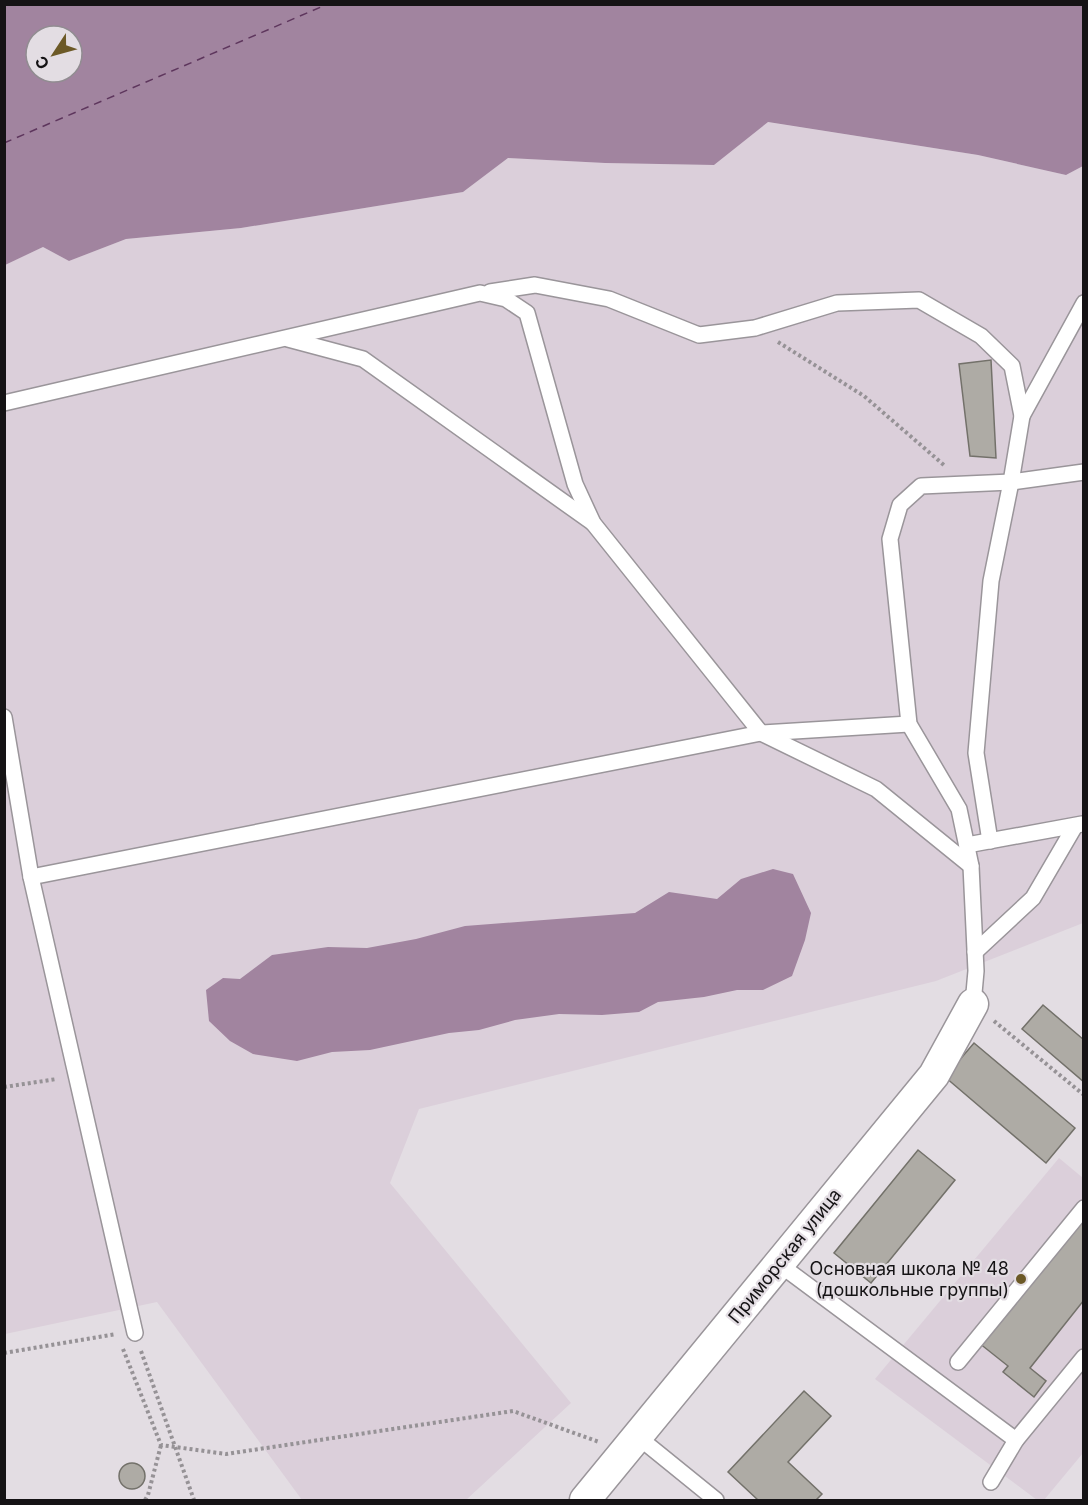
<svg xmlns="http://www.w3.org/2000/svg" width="1088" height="1505" font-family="Inter,sans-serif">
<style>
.built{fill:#dbcfda}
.water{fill:#a1849f;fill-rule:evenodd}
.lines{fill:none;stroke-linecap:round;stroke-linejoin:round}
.ferry{stroke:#5e365d;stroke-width:1.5;stroke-dasharray:8 6;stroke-linecap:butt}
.building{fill:#aeaba5;stroke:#73716a;stroke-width:1.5}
.lane-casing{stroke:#9a959a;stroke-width:18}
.street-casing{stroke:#9a959a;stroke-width:33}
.path{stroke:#969296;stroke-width:4;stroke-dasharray:3 3;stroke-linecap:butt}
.lane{stroke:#fff;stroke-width:15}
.street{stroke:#fff;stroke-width:30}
.poi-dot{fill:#6c5927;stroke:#e3dde3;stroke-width:2}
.labels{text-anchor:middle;stroke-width:4.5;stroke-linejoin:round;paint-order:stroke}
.street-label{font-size:18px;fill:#151315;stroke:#e3dde3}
.poi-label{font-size:18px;fill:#151315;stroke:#e3dde3;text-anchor:end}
</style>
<rect width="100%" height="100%" fill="#e3dde3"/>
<g class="built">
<path d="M767 122 978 155 1066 175 1083 166V923L936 981 419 1109 390 1183 571 1403 466 1500H302L157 1302 5 1334 4 265 43 247 69 261 126 239 241 228 463 192 508 158 605 163 714 165Z"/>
<path d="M1059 1158 1083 1178V1453L1044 1500H1037L875 1379Z"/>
</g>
<g class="water">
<path d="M4 5H1083V166L1066 175 978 155 768 122 714 165 605 163 508 158 463 192 241 228 126 239 69 261 43 247 5 265ZM36 36H72V72H36Z"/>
<path d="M773 869 793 874 811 913 805 940 792 976 763 990H737L704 997 658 1002 639 1012 602 1015 559 1014 515 1020 479 1030 449 1033 370 1050 332 1052 297 1061 253 1054 230 1041 209 1021 206 990 223 978 240 979 272 955 328 947 367 948 416 939 465 926 635 913 669 892 717 899 741 879Z"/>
</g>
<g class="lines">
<path class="ferry" d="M4 143 328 4"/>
</g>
<g class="building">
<path d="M991 360 996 458 970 456 959 364Z"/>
<path d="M1043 1005 1084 1040V1082L1022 1029Z"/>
<path d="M974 1043 1075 1128 1046 1163 945 1077Z"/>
<path d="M918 1150 955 1180 871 1283 834 1253Z"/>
<path d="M1078 1218 1084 1222V1300L1030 1368 1046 1381 1034 1397 1003 1372 1008 1366 979 1343Z"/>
<path d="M804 1391 831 1416 788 1462 822 1494 816 1500H758L728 1472Z"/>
<circle cx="132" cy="1476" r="13"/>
</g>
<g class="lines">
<defs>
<g id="lane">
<path d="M490 292 535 285 609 299 699 335 755 328 837 303 919 300 981 336 1012 366 1022 416 1011 482 991 581 976 753 990 841"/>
<path d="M288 339 363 359 593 523"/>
<path d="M4 403 480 293 506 299 527 313 575 484 593 523 761 733 876 789 971 866"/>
<path d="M1022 416 1084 303"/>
<path d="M4 717 31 877 135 1333"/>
<path d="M967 845 1082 824"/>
<path d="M31 877 761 733 909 724"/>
<path d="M975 952 1033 898 1075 826"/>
<path d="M973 1004 976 971 971 866 959 809 909 724 890 539 900 505 921 486 1011 482 1084 472"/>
<path d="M779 1264 1016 1440"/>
<path d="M958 1362 1084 1208"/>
<path d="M637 1436 716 1500"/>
<path d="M991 1482 1016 1440 1084 1357"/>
</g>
<path id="street" d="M585 1500 934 1075 973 1004"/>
</defs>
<use href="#lane" class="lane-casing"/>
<use href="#street" class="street-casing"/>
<g class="path">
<path d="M778 342 864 396 945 466"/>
<path d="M994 1021 1084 1095"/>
<path d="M4 1087 57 1079"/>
<path d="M123 1349 161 1445 226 1454 513 1411 599 1442"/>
<path d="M141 1351 194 1500"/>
<path d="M4 1353 116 1334"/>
<path d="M145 1500 148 1495 161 1445"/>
</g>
<use href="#lane" class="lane"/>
<use href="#street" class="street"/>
</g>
<circle class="poi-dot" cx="1021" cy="1279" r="6"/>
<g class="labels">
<g class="street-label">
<text transform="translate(785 1256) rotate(-51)" y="6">Приморская улица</text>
</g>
<g class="poi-label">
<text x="1009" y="1275">Основная школа № 48<tspan x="1009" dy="21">(дошкольные группы)</tspan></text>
</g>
</g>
<rect width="1088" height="1505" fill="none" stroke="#151315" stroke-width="12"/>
<g transform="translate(54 54) rotate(234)"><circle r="28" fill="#e3dde3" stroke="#918c91" stroke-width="1.5"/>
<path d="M0-4.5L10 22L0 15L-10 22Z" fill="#6c5927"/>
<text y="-9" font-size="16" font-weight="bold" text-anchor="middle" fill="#151315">С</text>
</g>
</svg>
